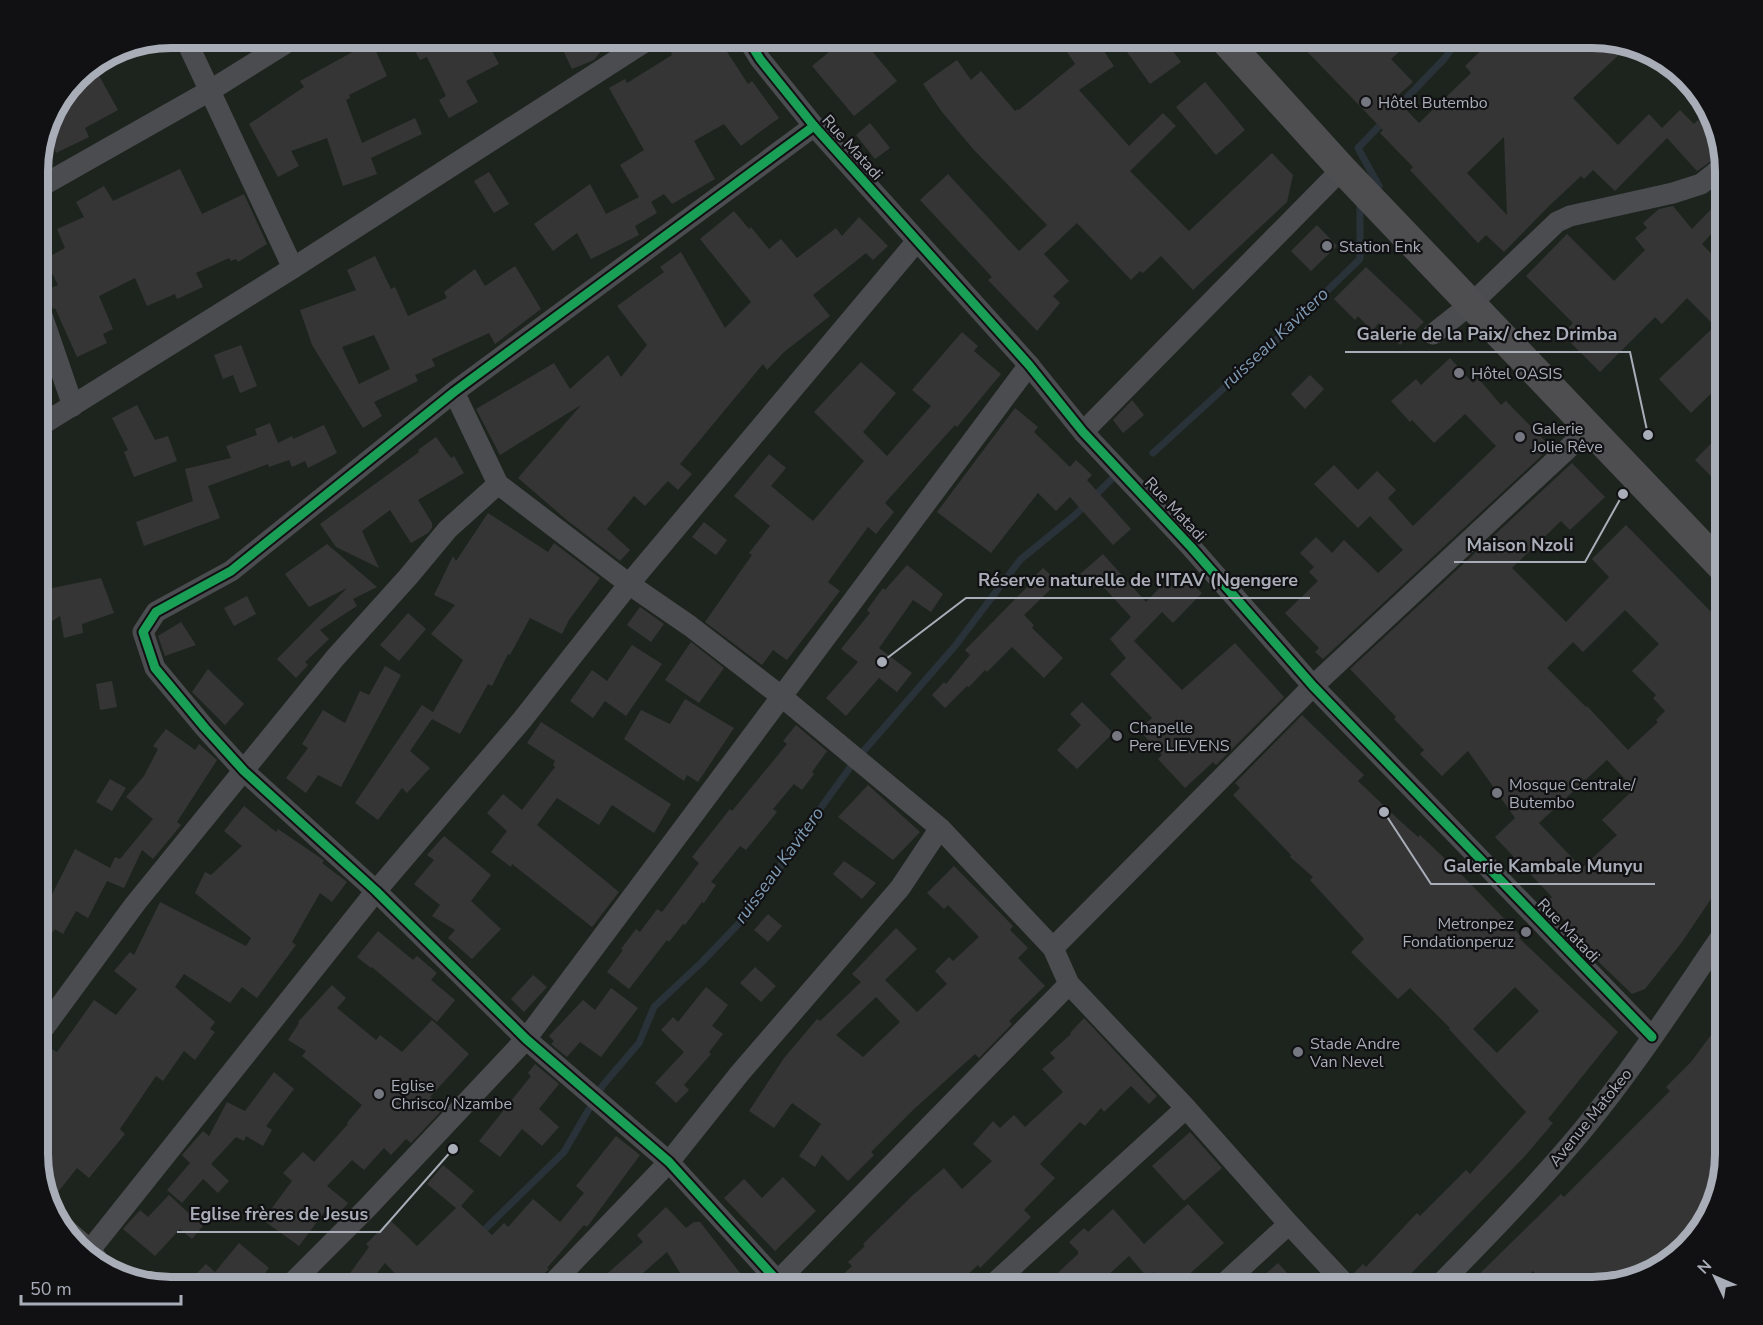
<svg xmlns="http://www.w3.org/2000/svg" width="1763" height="1325" font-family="'Nunito Sans',sans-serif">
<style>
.green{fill:#1d241e}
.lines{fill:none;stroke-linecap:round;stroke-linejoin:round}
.stream{stroke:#2a3239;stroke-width:7}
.building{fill:#353536;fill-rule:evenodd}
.minor{stroke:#4b4c50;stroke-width:21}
.highway{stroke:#4e4e51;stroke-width:30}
.cycleway-casing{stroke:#111113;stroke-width:13}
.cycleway{stroke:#1a9f57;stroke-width:9}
.poi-dot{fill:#757880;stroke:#111113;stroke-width:2}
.labels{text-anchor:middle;stroke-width:4.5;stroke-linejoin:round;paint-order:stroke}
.poi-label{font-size:16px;fill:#a8adb8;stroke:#111113;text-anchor:start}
.street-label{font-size:16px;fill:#a8adb8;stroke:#111113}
.water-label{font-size:18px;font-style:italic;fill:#7f9bb3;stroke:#111113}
.rim{fill:none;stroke:#a8adb8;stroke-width:8}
.leader{fill:none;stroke:#a8adb8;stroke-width:2}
.callout-dot{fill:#a8adb8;stroke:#111113;stroke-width:2}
.callout-label{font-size:18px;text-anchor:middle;font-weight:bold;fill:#a8adb8;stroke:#111113;stroke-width:4.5;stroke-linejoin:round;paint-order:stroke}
</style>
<rect width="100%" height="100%" fill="#171717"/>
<path class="green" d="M171 38H1592L1674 65 1712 112 1725 171V1154L1698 1236 1651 1274 1592 1287H171L89 1260 51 1213 38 1162V162L51 112 83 71 120 48Z"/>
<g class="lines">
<g class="stream">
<path d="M1395 110 1444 59 1460 38"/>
<path d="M1379 186 1358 148 1385 120"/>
<path d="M1153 453 1268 348 1360 259V207"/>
<path d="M479 1235 564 1152 603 1085 639 1043 654 1007 702 962 749 913 804 831 854 762 955 646 1020 560 1075 515 1113 478"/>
</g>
</g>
<g class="building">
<path d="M351 38H370L387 76 349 95 350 98 346 100 362 143 415 118 422 134 371 158 377 174 343 186 327 138 291 151 299 166 278 177 249 124 304 87 300 81 356 50Z"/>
<path d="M408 38H485L499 64 466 81 478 102 449 118 439 100 446 96 427 57 420 60Z"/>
<path d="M557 38H611L594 60 572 69Z"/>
<path d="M699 38H718L748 84 752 81 779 118 741 146 724 124 694 141 715 179 672 204 664 194 651 202 657 213 635 226 639 235 591 259 577 233 553 251 534 224 590 184 606 214 639 197 620 165 644 150 609 88 625 79 627 83 672 55 671 53Z"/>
<path d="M846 38H861L897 81 854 116 812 66Z"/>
<path d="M1058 38H1095L1114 66 1079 90 1129 146 1163 113 1176 126 1130 171 1189 231 1272 153 1293 175 1287 202 1193 290 1161 256 1143 273 1140 271 1131 280 1077 223 1044 254 1069 281 1053 296 1060 303 1037 331 988 280 992 277 920 200 948 174 1019 251 1047 225 974 150 942 112 923 84 957 60 971 80 981 71 1015 111 1018 109 1019 110 1075 64Z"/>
<path d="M1141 38H1163L1181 62 1150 84 1125 49Z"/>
<path d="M1294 38H1414L1391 59 1413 82 1395 98 1419 123 1471 73 1465 66 1494 38H1592L1625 49 1573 98 1618 145 1649 114 1662 128 1680 110 1694 124 1698 120 1719 144 1721 154 1697 171 1667 138 1615 191 1593 170 1584 179 1581 176 1547 208 1504 252 1486 235 1478 243 1410 170 1413 167 1380 133 1383 130ZM1504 137 1507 215 1467 173Z"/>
<path d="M93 65 118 110 85 128 89 137 56 153 46 130 51 112 83 71Z"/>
<path d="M1205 82 1245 130 1216 155 1176 107Z"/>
<path d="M870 123 890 148 875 159 856 135Z"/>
<path d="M180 169 202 214 244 194 267 244 238 262 236 259 231 261 229 258 196 273 203 287 177 299 175 294 147 306 135 278 99 296 113 329 103 334 107 343 77 357 55 308 53 309 47 295 42 292 58 285 45 259 65 248 57 229 84 217 76 202 104 186 113 201Z"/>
<path d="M489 172 509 204 494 213 474 181Z"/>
<path d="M1725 181V219L1702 244 1725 268V380L1691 413 1659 379 1715 326 1687 298 1662 324 1655 317 1600 372 1562 334 1573 323 1526 276 1567 234 1614 281 1645 250 1635 238 1647 228 1643 223 1659 209 1673 206 1692 229 1721 199 1714 190Z"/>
<path d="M734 211 749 229 751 227 769 249 781 239 797 258 836 228 842 236 859 217 888 246 873 260 866 253 813 295 830 316 784 352 767 370 763 364 680 464 692 474 678 490 668 481 645 506 634 496 607 529 630 550 620 561 568 521 518 478 581 405 500 455 476 409 554 363 570 389 608 355 621 377 647 345 617 306 664 272 660 267 681 252 725 328 751 302 700 239Z"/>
<path d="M1317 225 1337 246 1311 271 1291 251Z"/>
<path d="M375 256 391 289 395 287 408 316 447 298 444 292 475 269 485 286 515 266 541 309 495 344 489 333 432 359 435 366 415 375 418 381 374 402 382 416 363 428 312 345 300 310 356 290 347 270ZM374 335 390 369 359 384 342 347Z"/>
<path d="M1366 267 1424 322 1400 345 1379 323 1372 331 1358 316 1355 320 1334 299Z"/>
<path d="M962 332 978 346 974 351 1001 374 957 427 955 425 885 503 894 512 876 534 868 527 828 582 840 591 787 660 773 650 762 665 705 622 752 555 749 553 770 526 734 496 769 454 786 468 771 486 813 521 864 461 814 412 861 362 896 393 863 432 887 456 931 406 912 390Z"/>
<path d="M241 345 257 386 240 393 233 375 223 379 214 355Z"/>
<path d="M1450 358 1473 383 1478 378 1501 405 1506 401 1551 447 1323 659 1315 652 1319 648 1285 613 1318 581 1309 572 1314 567 1300 553 1316 537 1332 553 1344 540 1378 573 1403 550 1370 516 1358 528 1314 484 1334 465 1358 490 1377 471 1396 490 1388 498 1413 526 1496 446 1465 414 1434 443 1412 420 1410 422 1391 401 1416 379 1421 385Z"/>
<path d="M1310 375 1324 389 1305 409 1291 394Z"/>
<path d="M1132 400 1144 415 1123 433 1113 420Z"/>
<path d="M137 405 155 440 168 436 177 461 134 477 124 452 128 450 112 418Z"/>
<path d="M1015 408 1038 427 1034 432 1070 467 1076 460 1092 475 1087 480 1131 529 1113 545 1070 497 1056 511 1038 493 991 553 937 512Z"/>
<path d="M270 423 278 443 292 436 293 439 324 425 337 453 308 468 305 461 292 467 289 460 269 467 268 464 208 486 220 518 144 546 136 522 193 501 185 469 231 458 226 446 257 435 255 429Z"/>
<path d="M1725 429V490L1695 460Z"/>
<path d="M436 437 451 458 454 456 464 473 418 500 432 523V528L428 533 411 543 390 510 362 531 379 568 336 547 320 524 419 452 418 450Z"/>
<path d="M1572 463 1605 497 1570 530 1561 521 1512 568 1566 622 1609 577 1592 559 1626 525 1720 621 1711 630 1725 645V878L1682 942 1645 989 1632 994 1583 947 1586 943 1547 902 1552 897 1495 837 1515 818 1468 751 1442 776 1420 754 1424 750 1394 719 1396 717 1350 669ZM1625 610 1659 644 1632 671 1656 695 1653 698 1665 711 1656 720 1658 722 1628 750 1587 706 1586 707 1547 668 1573 642 1583 652ZM1607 760 1634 789 1602 820 1617 835 1582 868 1539 823Z"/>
<path d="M488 513 548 552 554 543 600 578 569 620 562 634 530 618 510 655 508 654 492 686 488 684 460 734 432 719 410 751 430 768 407 793 402 788 378 820 355 803 422 705 433 712 463 660 431 634 455 605 434 595 453 556 456 561Z"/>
<path d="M704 522 727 540 716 555 692 537Z"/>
<path d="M327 544 377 587 353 599 357 606 320 630 329 639 305 662 308 665 296 678 277 659 347 588 309 607 285 574Z"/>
<path d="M1103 554 1146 602 1166 581 1173 587 1184 576 1202 593 1173 623 1162 612 1134 641 1182 690 1235 643 1284 697 1216 765 1213 762 1185 788 1158 759 1162 755 1139 730 1152 718 1110 674 1126 658 1110 639 1131 617 1099 582 1093 588 1080 574Z"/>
<path d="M907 565 943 594 931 612 913 600 879 648 912 673 897 692 879 678 846 716 826 698 858 662 841 649 870 613 867 610 883 588 885 590Z"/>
<path d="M1043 568 1058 582 1024 615 1034 625 1032 628 1063 658 1044 678 1012 647 987 672 985 670 969 687 967 686 945 708 932 695 944 682 946 684 970 655 965 650 1029 585 1028 583Z"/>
<path d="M101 578 114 613 82 624 83 633 64 638 60 616 38 630V591Z"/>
<path d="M247 596 256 614 234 626 224 608Z"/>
<path d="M640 607 664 624 651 642 627 625Z"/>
<path d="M408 613 426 629 399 661 380 645Z"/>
<path d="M181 622 196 645 165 656 158 636Z"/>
<path d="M691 642 724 668 699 703 665 680Z"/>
<path d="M632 645 662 664 626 716 605 701 593 718 570 701 592 670 607 681Z"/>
<path d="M385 666 401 675 341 787 318 775 306 793 286 778 308 748 302 744 323 710 345 723 360 691 369 695Z"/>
<path d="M208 669 244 704 225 725 192 692Z"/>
<path d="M112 681 117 707 100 710 96 684Z"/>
<path d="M685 699 734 728 698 782 687 775 684 781 624 739 641 710 670 724Z"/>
<path d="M1082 702 1113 733 1077 769 1057 750 1081 725 1070 714Z"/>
<path d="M1302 715 1364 775 1358 781 1398 819 1418 837 1420 835 1459 872 1521 936 1519 938 1618 1032 1548 1119 1553 1123 1525 1156 1398 1287H1360V1284L1353 1274 1363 1264 1366 1267 1417 1213 1420 1216 1466 1170 1470 1174 1526 1112 1449 1029 1450 1028 1410 988 1398 999 1351 952 1364 939 1310 880 1313 877 1290 857 1291 855 1233 795 1240 788 1235 783ZM1515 987 1539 1011 1497 1053 1473 1029Z"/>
<path d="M541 722 671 804 654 833 612 805 599 825 557 798 537 825 619 892 592 927 512 864 511 867 491 852 507 831 487 813 503 794 522 810 555 767 553 765 555 761 527 743Z"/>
<path d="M796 725 827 751 812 772 814 774 802 790 794 784 773 809 777 812 746 850 740 846 711 882 716 885 704 903 702 902 685 925 683 924 669 942 667 940 629 989 607 972 623 950 621 949 636 929 640 932 657 909 662 912 699 863 692 857 730 809 732 811 787 744 783 741Z"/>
<path d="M166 729 195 750 199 744 217 760 177 822 181 825 153 859 142 850 124 888 107 881 88 918 76 911 63 934 55 929 38 951V922L75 849 110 868 115 857 120 859 153 819 126 797 144 776 158 749 153 746Z"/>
<path d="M110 779 126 788 112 811 96 802Z"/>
<path d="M868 785 920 832 893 860 838 817Z"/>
<path d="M244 806 276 832 278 829 322 859 324 861 322 863 347 882 332 902 320 893 292 942 296 945 257 998 242 987 230 1003 184 974 175 987 215 1022 210 1029 215 1032 195 1060 184 1051 163 1081 156 1076 120 1129 125 1134 89 1178 77 1168 54 1197 45 1190 38 1162V1068L50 1048 57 1052 94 1000 116 1015 137 989 114 971 130 952 134 955 160 902 246 946 251 938 195 893 205 872 211 875 242 846 224 831Z"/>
<path d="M444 836 491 875 471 901 501 929 472 959 448 938 455 930 432 916 440 905 414 884 434 860 427 855Z"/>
<path d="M844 861 876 883 862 899 833 874Z"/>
<path d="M954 866 1013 926 1010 930 1028 948 1018 958 1045 986 1009 1021 1012 1024 979 1058 975 1054 913 1110 871 1152 874 1155 848 1181 822 1155 815 1167 799 1156 821 1124 792 1103 774 1128 749 1111 784 1058 817 1019 820 1021 861 982 852 974 896 928 917 949 885 980 917 1012 947 984 935 971 949 957 953 961 979 937 948 905 944 909 927 893ZM876 997 900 1022 863 1057 836 1035Z"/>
<path d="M768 914 782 926 768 942 754 930Z"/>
<path d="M378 931 413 960 417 956 437 973 431 980 455 1000 437 1022 372 967 371 968 357 957Z"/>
<path d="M755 967 776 986 761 1002 740 983Z"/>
<path d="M533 975 547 987 524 1012 511 999Z"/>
<path d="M332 985 346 998 337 1008 376 1040 380 1035 402 1052 432 1020 469 1054 430 1097 444 1108 411 1143 406 1139 391 1155 384 1148 364 1170 352 1160 327 1186 348 1203 337 1216 328 1207 299 1246 263 1220 292 1181 283 1173 303 1152 314 1162 348 1124 347 1123 362 1105 302 1056 306 1051 288 1040 299 1023 298 1022Z"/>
<path d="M706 987 728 1005 712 1026 723 1034 709 1052 711 1054 684 1085 689 1090 676 1103 655 1083 684 1052 661 1030 673 1017 678 1022Z"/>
<path d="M611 988 638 1008 601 1057 580 1042 567 1057 551 1044 554 1041 549 1036 583 1000 595 1010Z"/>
<path d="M1725 1016V1154L1698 1236 1651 1274 1592 1287H1547L1533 1271 1516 1287H1466L1561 1194 1564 1197 1670 1091 1666 1087 1691 1062Z"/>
<path d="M1084 1018 1157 1096 1149 1104 1131 1086 1104 1112 1101 1108 1085 1126 1080 1122 1040 1164 1055 1178 1024 1210 1031 1217 980 1268 978 1265 954 1287H830L852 1266 848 1262 865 1246 863 1244 913 1195 944 1168 962 1189 992 1161 973 1144 993 1121 1000 1128 1014 1115 1025 1127 1063 1092 1042 1069 1055 1058 1050 1053 1071 1034 1070 1033Z"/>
<path d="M535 1064 559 1084 539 1109 559 1127 542 1146 522 1129 500 1157 479 1141 531 1076 528 1073Z"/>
<path d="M274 1072 294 1089 266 1126 272 1130 263 1146 246 1136 244 1141 236 1137 211 1164 229 1181 218 1193 203 1179 182 1203 167 1190 190 1163 182 1155 203 1131 209 1136 227 1102 245 1111Z"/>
<path d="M1190 1132 1222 1168 1184 1201 1152 1166Z"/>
<path d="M616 1136 640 1155 587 1227 584 1225 547 1268 549 1269 530 1287H408L385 1263 366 1287H363L348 1276 369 1247 366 1244 390 1220 417 1246 456 1208 427 1184 443 1165 474 1191 461 1206 492 1235 504 1223 508 1227 533 1199 560 1222 584 1193 576 1186Z"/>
<path d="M783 1177 816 1211 775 1251 724 1198 744 1179 762 1198Z"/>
<path d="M169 1195 203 1226 192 1239 180 1229 155 1256 123 1229 140 1210 148 1217Z"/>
<path d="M1188 1204 1224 1243 1175 1287H1168L1154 1272 1148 1278 1129 1256 1095 1287H1043L1078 1254V1251L1069 1242 1084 1228 1088 1232 1113 1209 1144 1244Z"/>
<path d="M666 1207 686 1228 694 1222H700L751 1287H689L667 1252 627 1287H592L643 1242 637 1235Z"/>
<path d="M239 1243 269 1268 254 1287H202L203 1286 193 1277 206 1264 215 1272Z"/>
<path d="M1278 1263 1300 1287H1251Z"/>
</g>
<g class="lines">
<g class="minor">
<path d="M185 38 293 268"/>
<path d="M747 38 760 59 814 126 1029 365 1083 432 1191 547 1313 686 1652 1037"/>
<path d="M38 188 211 90 294 38"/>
<path d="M38 304 73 406"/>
<path d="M1433 334 1471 304 1557 222 1570 216 1673 193 1701 184 1724 166"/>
<path d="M454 392 498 484 629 584 690 626 781 696 940 828 1053 948 1069 984 1186 1108 1289 1224 1348 1287"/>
<path d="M38 427 293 268 651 38"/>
<path d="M1083 432 1342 169"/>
<path d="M1053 948 1313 686 1589 429"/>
<path d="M38 1036 135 904 335 658 408 577 448 529 498 484"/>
<path d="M62 1226 90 1250 101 1264"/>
<path d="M86 1255 376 891 522 720 629 584 917 241"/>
<path d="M288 1287 366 1209 526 1039 1029 365"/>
<path d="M549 1287 669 1162 740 1073 900 888 940 828"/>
<path d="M772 1287 1069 984"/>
<path d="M783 1287 669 1162 526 1039 376 891 244 771 205 728 155 668 143 632 156 612 231 571 454 392 814 126"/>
<path d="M990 1287 1186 1108"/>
<path d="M1220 1287 1289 1224"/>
<path d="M1437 1287C1487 1237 1537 1185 1582 1131 1634 1068 1679 998 1725 931"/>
</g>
<path class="highway" d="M1223 38 1342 169 1725 570"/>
<defs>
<g id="cycleway">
<path d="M747 38 760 59 814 126 1029 365 1083 432 1191 547 1313 686 1652 1037"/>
<path d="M783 1287 669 1162 526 1039 376 891 244 771 205 728 155 668 143 632 156 612 231 571 454 392 814 126"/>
</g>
</defs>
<use href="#cycleway" class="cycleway-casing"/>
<use href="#cycleway" class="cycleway"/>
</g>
<g class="poi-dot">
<circle cx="1366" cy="102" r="6"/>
<circle cx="1327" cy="246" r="6"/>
<circle cx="1459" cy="373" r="6"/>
<circle cx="1520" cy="437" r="6"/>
<circle cx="1117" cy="736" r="6"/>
<circle cx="1497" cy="793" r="6"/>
<circle cx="1526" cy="932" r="6"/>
<circle cx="1298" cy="1052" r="6"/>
<circle cx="379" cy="1094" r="6"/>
</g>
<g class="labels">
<g class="poi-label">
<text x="1378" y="108">Hôtel Butembo</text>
<text x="1339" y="252">Station Enk</text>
<text x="1471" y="379">Hôtel OASIS</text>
<text x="1532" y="434">Galerie<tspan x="1532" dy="18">Jolie Rêve</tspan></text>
<text x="1129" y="733">Chapelle<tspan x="1129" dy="18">Pere LIEVENS</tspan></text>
<text x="1509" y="790">Mosque Centrale/<tspan x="1509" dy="18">Butembo</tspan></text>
<text x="1514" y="929" text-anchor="end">Metronpez<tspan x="1514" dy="18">Fondationperuz</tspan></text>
<text x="1310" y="1049">Stade Andre<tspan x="1310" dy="18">Van Nevel</tspan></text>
<text x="391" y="1091">Eglise<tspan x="391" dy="18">Chrisco/ Nzambe</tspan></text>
</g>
<g class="street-label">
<text transform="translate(853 147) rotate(48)" y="6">Rue Matadi</text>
<text transform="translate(1176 509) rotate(47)" y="6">Rue Matadi</text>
<text transform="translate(1569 930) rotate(46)" y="6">Rue Matadi</text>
<text transform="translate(1590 1117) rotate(-51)" y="6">Avenue Matokeo</text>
</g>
<g class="water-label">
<text transform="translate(1275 338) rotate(-43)" y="6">ruisseau Kavitero</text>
<text transform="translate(779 865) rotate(-54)" y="6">ruisseau Kavitero</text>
</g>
</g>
<path d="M0 0H1763V1325H0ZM171 48H1592A123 123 0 0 1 1715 171V1154A123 123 0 0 1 1592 1277H171A123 123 0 0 1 48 1154V171A123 123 0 0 1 171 48Z" fill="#111113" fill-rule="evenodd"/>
<path class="rim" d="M171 48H1592A123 123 0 0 1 1715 171V1154A123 123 0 0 1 1592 1277H171A123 123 0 0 1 48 1154V171A123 123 0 0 1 171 48Z"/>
<path class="leader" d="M1648 435L1630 352H1345M1623 494L1585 562H1454M882 662L966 598H1310M1384 812L1431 884H1655M453 1149L380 1232H177"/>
<g class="callout-dot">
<circle cx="1648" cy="435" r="6"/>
<circle cx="1623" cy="494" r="6"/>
<circle cx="882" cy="662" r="6"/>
<circle cx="1384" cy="812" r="6"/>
<circle cx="453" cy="1149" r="6"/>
</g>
<g class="callout-label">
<text x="1487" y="340">Galerie de la Paix/ chez Drimba</text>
<text x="1520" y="551">Maison Nzoli</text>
<text x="1138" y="586">Réserve naturelle de l'ITAV (Ngengere</text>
<text x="1543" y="872">Galerie Kambale Munyu</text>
<text x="279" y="1220">Eglise frères de Jesus</text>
</g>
<g transform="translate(1715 1277) rotate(314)" stroke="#111113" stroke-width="4.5" paint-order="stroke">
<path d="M0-4.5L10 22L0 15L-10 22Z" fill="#a8adb8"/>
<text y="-9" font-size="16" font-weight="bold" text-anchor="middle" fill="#a8adb8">N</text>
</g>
<path d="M21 1295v9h160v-9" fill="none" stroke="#a8adb8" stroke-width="3"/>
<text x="30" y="1295" font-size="18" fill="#a8adb8" stroke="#111113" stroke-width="4.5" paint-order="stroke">50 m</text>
</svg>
